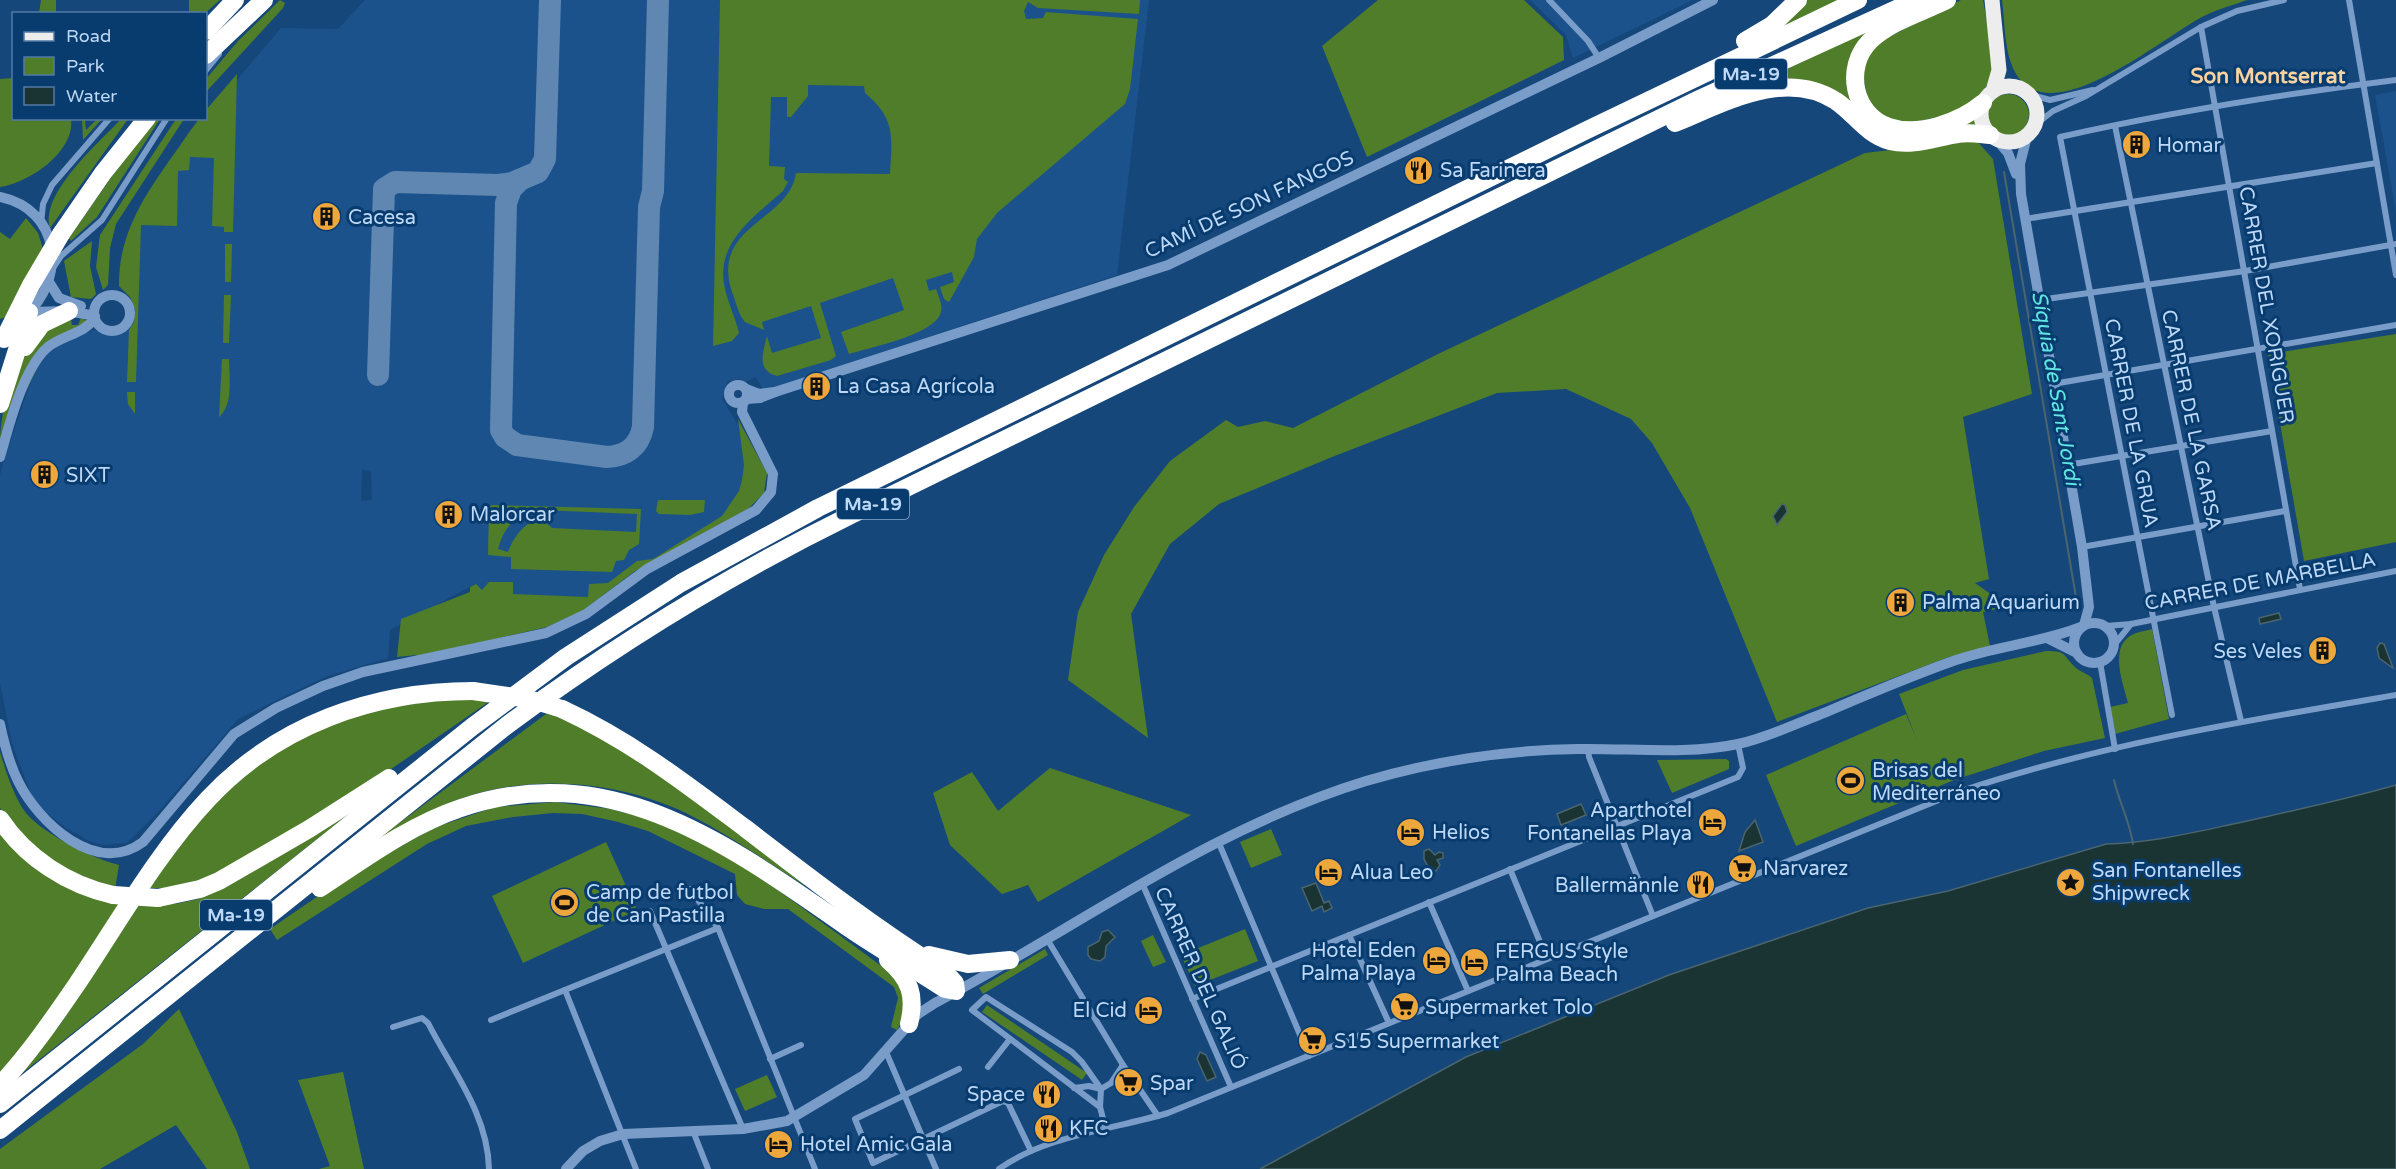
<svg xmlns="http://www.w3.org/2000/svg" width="2396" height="1169" font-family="'Varela Round',sans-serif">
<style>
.built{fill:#1b528c;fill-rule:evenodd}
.green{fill:#507d2a;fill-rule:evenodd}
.water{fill:#193433;stroke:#4a656e;stroke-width:1.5}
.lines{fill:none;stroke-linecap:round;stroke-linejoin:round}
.stream{stroke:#4a656e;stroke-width:2}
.taxiway{stroke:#6087b2;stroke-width:22}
.minor{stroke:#799dc8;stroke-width:6}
.tertiary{stroke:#799dc8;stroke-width:10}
.primary{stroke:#ededed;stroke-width:15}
.motorway{stroke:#fff;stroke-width:18}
.motorway-bridge{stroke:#fff;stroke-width:18}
.labels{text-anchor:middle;stroke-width:6;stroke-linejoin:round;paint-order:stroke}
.shield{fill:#083c6f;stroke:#87a9ce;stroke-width:1.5}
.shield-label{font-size:18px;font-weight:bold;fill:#bed8f7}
.poi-label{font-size:20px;fill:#bed8f7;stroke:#083c6f;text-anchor:start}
.street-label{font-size:20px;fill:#bed8f7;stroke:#083c6f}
.neighbourhood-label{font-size:21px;font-weight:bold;fill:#fad29f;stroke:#083c6f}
.water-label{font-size:21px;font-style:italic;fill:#60e7e4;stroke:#083c6f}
</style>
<rect width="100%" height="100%" fill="#16477b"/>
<g class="built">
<path d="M365 0H1149L1117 275 764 391 756 377 745 382 739 379 728 381 722 399 758 457 749 505 633 570 549 625 474 644 475 584 390 630 388 658 325 677 238 719 161 809 127 843 102 845 89 841 65 827 35 804 12 744 0 683V475L4 459 35 370 49 353 64 342 93 330 124 334 134 292 133 244 150 198 207 115 281 28 338 29ZM362 469 371 472 372 500 361 501Z"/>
<path d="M1530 0H1693L1573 58 1566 35Z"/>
<path d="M2396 91V212L2375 95Z"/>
</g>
<g class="green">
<path d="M41 0H56V13H39Z"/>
<path d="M189 0H220L205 13 189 14Z"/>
<path d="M280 0 285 3 283 8 206 92V79L238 41Z"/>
<path d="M720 0H1140L1139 14 1038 8 1028 2 1024 11 1026 19 1043 18 1046 12 1138 19 1130 89 1125 104 997 213 977 239 974 257 949 302 944 299 940 287 954 282 952 272 926 280 929 291 936 289C938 295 943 305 941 312 935 335 871 347 849 354L841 332 904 310 893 278 820 303 836 356 831 360 777 376C756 370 763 352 767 336L772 353 821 338 811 306 762 322 764 330 745 322C738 314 736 302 732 292 710 225 789 222 796 173L890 174C892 137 896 119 865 93L864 86 808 85V96L791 117H787V97H771L769 166 785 167 784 179 788 182 783 191C755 216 717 241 724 284 727 301 735 316 739 333L732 341 713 346Z"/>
<path d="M1378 0H1524L1563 37 1564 60 1367 157 1322 46Z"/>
<path d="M1804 0H1841L1768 34Z"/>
<path d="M1961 0H1983L1994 62 1989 82 1979 97 1958 112 1912 123 1885 118 1869 104 1862 72 1875 44Z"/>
<path d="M2002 0H2247C2233 5 2218 9 2204 16 2165 35 2049 136 2015 72 2004 51 2005 23 2002 0Z"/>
<path d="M1900 15 1901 18C1886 25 1869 32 1859 46 1838 77 1855 122 1891 132 1906 136 1921 132 1937 129 1950 126 1965 124 1975 115L1977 128C1950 124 1923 143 1895 136 1874 131 1863 116 1847 102 1801 63 1747 90 1699 109Z"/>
<path d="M237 74 233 232H224V227L212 226 214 158 190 157 189 170 178 171 177 226 141 225 136 382H127L129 330 134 322 135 309 130 297 119 286C118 223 157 180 190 131L199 119 206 118V110Z"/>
<path d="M13 78 14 118 71 119C75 152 29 183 0 187V79Z"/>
<circle cx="2008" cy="115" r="21"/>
<path d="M82 119H85L86 130 97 119H102L83 140Z"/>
<path d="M121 119H128L50 228C40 193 99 143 121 119Z"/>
<path d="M157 119H160L97 217 71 241 69 238 128 153Z"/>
<path d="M176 119H184L116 224 110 248 108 285 103 290 96 267 100 235Z"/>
<path d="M1976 140 1993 159 2032 394 1963 417 1989 579 1975 583 1999 600 2001 608 1983 612 1990 646 1949 657 1777 722 1690 508 1652 443 1631 419 1566 389 1497 393 1332 457 1219 504 1170 544 1131 614 1148 738 1068 680 1078 612 1104 555 1134 507 1170 461 1226 420 1238 427 1265 421 1293 428 1438 354 1865 153Z"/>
<path d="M26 218 38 233 44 252 12 315 0 319V232L10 239Z"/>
<path d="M92 241 90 266 96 294 91 299 71 297 64 261Z"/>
<path d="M225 244H232L231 282H225Z"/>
<path d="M224 295H231L229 343H223Z"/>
<path d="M81 318 87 321 50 342 0 444C0 409 14 362 38 335 45 327 62 323 71 319L72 325H78Z"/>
<path d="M2396 334V542L2304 561 2268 354Z"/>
<path d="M222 359H229C229 376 234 405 219 417Z"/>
<path d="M127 392H135V414L128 404Z"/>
<path d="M738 419 767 473 764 493 748 509 635 571 582 611 547 627 417 657 416 655 397 657 401 619 470 592V587L476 584 482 590 489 582H513V594L588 597 589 584 608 583 637 561 653 559 722 516 739 491 742 480 744 465Z"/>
<path d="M658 500H705L704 512 690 515 659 514 656 511Z"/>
<path d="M491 505 641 509 639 544 629 550 624 560 616 561 612 572 511 569V557L488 555 489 507ZM541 510 637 514 636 532 552 528C533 508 514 535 508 552L498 549C504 527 517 511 541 510Z"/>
<path d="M2152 629 2169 719 2115 734 2110 707 2128 703C2124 686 2109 649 2130 636 2136 632 2145 631 2152 629Z"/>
<path d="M2046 651C2068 651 2062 655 2075 667 2080 672 2087 673 2092 678L2105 738 2044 751 1954 780 1796 846 1766 775 1906 714 1917 740 1899 694 1963 670Z"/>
<path d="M455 697 490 701 333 809 221 872 198 881 170 888H148L211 805 267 758 317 729 376 710Z"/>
<path d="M546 714 560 716 631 751 807 881 804 885C762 859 720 828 675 808 606 779 522 774 452 802 423 814 395 832 367 847Z"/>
<path d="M0 752C6 772 12 791 23 809 37 831 93 859 119 865L115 889 53 864 7 820 0 808Z"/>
<path d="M1726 759 1729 761V769L1672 793 1657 760Z"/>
<path d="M1050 768 1191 815 1038 902 1028 885 1002 894 950 845 933 793 972 772 998 811Z"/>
<path d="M374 794 11 1082 59 1026 140 903 175 904 198 899 226 887Z"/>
<path d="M555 802 611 809 655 820 744 865 899 979C907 993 906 1016 897 1030L891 1027 898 998 894 987 788 909H764L745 904 737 895 735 874 648 831 618 822 582 814 553 813 513 817 466 826 427 844 277 940 270 929 340 881 433 828 495 807Z"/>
<path d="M1271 829 1282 855 1251 868 1240 842Z"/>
<path d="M0 834 34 868 122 903 34 1035 0 1074Z"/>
<path d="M606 842 637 910 523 963 492 896Z"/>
<path d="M1245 929 1258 961 1195 986 1181 955Z"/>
<path d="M1153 935 1166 962 1153 967 1141 941Z"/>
<path d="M1045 949 1048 955 983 994 979 988Z"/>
<path d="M987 1005 1087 1073 1082 1080 982 1012Z"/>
<path d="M179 1009 237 1132 250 1169H207L176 1125 100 1169H0V1149L143 1044Z"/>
<path d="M343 1072 364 1169H319L330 1166 298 1080Z"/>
<path d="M767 1075 777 1097 745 1111 735 1089Z"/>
</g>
<g class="water">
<path d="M1782 504 1785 505 1787 512 1777 525 1773 516Z"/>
<path d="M2279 613 2281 619 2260 624 2259 618Z"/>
<path d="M2380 643 2384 644 2393 668 2379 658 2377 648Z"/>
<path d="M2396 785V1169H1260L1466 1057 1669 975 1868 908 1948 891 2106 844C2151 843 2195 832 2238 823 2291 811 2344 800 2396 785Z"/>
<path d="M1581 804 1586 815 1561 825 1557 814Z"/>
<path d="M1755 820 1763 842 1739 851 1745 832Z"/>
<path d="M1429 849 1435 855 1439 852 1443 853V858L1437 860 1440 865 1436 871 1430 870 1424 859V851Z"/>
<path d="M1316 883 1324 903 1329 901 1332 908 1324 912 1322 906 1312 911 1302 888Z"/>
<path d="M1108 930 1115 937 1106 946 1105 957 1100 961 1091 959 1088 955V947L1099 941 1102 932Z"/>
<path d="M1200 1052 1206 1055 1216 1077 1207 1081 1197 1059Z"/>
</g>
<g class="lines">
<g class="stream">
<path d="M2004 172 2078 609"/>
<path d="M2114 780C2119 802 2130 822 2133 844"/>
</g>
<g class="taxiway">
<path d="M520 180 511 189 506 203 501 430 505 437 517 445 607 457C626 456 639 447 643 427L649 207 653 191 658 0"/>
<path d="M378 375 384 189 395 182 498 185 512 183 538 172 545 159 550 0"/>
</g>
<g class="minor">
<path d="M1549 0 1588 41 1599 58"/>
<path d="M2349 0 2396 275"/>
<path d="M2201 27 2300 589"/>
<path d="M206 70 219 54"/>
<path d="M2028 94 2050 100 2093 90"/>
<path d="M2035 125 2053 111 2086 96 2201 27 2237 11 2284 0"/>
<path d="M2115 126 2214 607 2241 721"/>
<path d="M2025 219 2377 163"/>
<path d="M41 224 43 204 52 185 110 118"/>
<path d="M53 268 61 256 102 220 167 118"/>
<path d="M2039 300 2245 271 2396 244"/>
<path d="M2053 384 2396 325"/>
<path d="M2067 465 2272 431"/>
<path d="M2082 547 2285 511"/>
<path d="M2106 626 2131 624 2396 571"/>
<path d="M2114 645 2131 624"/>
<path d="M2100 662 2115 749"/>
<path d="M2172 715 2060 137C2171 112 2283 94 2396 80"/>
<path d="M1588 749 1589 757 1653 916"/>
<path d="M1218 841 1309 1056"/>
<path d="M1510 869 1547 959"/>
<path d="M1142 883 1231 1087"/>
<path d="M690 889 718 928 815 1169"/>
<path d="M1429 902 1468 991"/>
<path d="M650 911 743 1129"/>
<path d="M1349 935 1389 1023"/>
<path d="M1047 939 1123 1065 1158 1116"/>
<path d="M565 990 636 1169"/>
<path d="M1192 999 1738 777 1743 768 1738 744"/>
<path d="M491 1020 718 928"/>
<path d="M393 1027 422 1018 428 1023C452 1070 488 1114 489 1169"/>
<path d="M886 1052 936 1169"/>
<path d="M770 1059 801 1045"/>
<path d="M988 1067 1010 1039"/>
<path d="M959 1069 855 1119 873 1163 1003 1101 1008 1103 1031 1151"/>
<path d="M1074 1088 1089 1086 1101 1089"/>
<path d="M1100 1107 972 1010 986 997 1072 1052 1082 1062 1101 1089"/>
<path d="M1106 1130 1100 1107 1101 1089 1111 1083 1123 1065"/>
<path d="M693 1131 708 1169"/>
<path d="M999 1169C1044 1136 1114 1129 1168 1113L1961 791C2102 744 2250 720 2396 695"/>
</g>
<g class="tertiary">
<path d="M2027 136 2020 164 2021 194 2082 547 2089 607 2084 625"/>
<path d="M1997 140 2008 153 2016 174"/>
<path d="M0 197C61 210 67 278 25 316"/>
<path d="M49 282 59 298 81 306"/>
<circle cx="112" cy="313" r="18"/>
<path d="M29 312 69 311 95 316"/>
<circle cx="738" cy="394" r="9"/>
<path d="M746 389 759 394 775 392 1168 265 1599 58 1713 0"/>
<path d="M0 457C9 426 23 368 48 347 63 335 84 334 95 318"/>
<circle cx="2094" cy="643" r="20"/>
<path d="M2049 639 2077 653"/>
<path d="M0 724C4 743 9 763 18 781 38 822 96 877 143 842L234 734 276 708 323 686 363 672 546 633 586 614 647 569 756 510 771 492 773 474 742 412 743 403 747 399 760 398 775 392"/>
<path d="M566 1169 583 1151 600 1141 623 1134 743 1129 787 1121 864 1075 918 1014 935 1003C1078 927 1209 829 1366 781 1434 761 1508 750 1578 749 1631 748 1686 755 1738 744 1766 738 1793 725 1819 715 1864 696 1910 676 1956 660 1997 646 2040 643 2081 627"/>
</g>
<g class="primary">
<path d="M1992 0 1999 70 1993 91"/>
<circle cx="2009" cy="114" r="28"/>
</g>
<g class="motorway">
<path d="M1947 0C1923 12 1889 22 1870 41 1844 67 1853 115 1889 127 1919 137 1960 122 1983 103"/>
<path d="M206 31 235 0"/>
<path d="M1745 41 1772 25 1798 0"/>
<path d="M206 55 264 0"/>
<path d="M1675 123C1724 103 1785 68 1836 101 1855 114 1867 135 1890 141 1913 147 1936 137 1958 134 1969 132 1979 134 1990 135"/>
<path d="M61 234 103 173 147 118"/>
<path d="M25 347 42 324 69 311"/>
<path d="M0 404 29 312"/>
<path d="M0 819C26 858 68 885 113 895"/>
<path d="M320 888C364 859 410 825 461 808 611 757 729 845 846 926 878 948 913 968 945 989L956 991 955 983 945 972C875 928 810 878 745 828 685 783 631 741 562 709"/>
<path d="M158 898 200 889 219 881 309 829 389 778"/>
<path d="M929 955 968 964 1010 960"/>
<path d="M888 960C910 979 916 995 909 1024"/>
<path d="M0 1085C29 1054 53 1019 77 984 118 923 158 852 208 799 277 725 373 691 473 691"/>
<path d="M0 1104 472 727 566 657 681 583 818 508 1587 130 1858 0"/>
<path d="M0 1130 506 726C615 645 729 575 851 515L1693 102 1916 0"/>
</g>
<g class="motorway-bridge">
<path d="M4 339 31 285 61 234"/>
<path d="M473 691 529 699 562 709"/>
<path d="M113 895 158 898"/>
</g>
</g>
<defs>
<symbol id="building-disc" viewBox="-11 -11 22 22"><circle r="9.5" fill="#eea73d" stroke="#083c6f"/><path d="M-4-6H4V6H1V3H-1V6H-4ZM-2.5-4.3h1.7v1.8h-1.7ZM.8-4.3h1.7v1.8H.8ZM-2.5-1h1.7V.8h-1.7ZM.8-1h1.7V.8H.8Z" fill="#111"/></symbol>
<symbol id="restaurant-disc" viewBox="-11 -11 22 22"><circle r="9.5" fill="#eea73d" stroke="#083c6f"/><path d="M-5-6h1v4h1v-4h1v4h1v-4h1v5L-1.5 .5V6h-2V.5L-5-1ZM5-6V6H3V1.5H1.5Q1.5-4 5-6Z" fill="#111"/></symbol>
<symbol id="stadium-disc" viewBox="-11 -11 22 22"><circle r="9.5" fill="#eea73d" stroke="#083c6f"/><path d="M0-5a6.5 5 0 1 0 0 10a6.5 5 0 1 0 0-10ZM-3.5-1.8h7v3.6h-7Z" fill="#111"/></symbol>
<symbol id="hotel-disc" viewBox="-11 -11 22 22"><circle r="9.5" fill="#eea73d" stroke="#083c6f"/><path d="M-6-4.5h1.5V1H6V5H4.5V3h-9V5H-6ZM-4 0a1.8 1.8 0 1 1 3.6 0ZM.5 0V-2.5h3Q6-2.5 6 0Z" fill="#111"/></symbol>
<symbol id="supermarket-disc" viewBox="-11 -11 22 22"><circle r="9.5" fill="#eea73d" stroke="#083c6f"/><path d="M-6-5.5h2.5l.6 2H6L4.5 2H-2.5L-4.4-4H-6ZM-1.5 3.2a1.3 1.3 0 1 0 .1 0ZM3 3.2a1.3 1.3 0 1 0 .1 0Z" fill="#111"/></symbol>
<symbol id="sight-disc" viewBox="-11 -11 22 22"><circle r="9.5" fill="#eea73d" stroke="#083c6f"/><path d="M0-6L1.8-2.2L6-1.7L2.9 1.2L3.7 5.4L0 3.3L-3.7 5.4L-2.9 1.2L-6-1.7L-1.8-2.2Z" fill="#111"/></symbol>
</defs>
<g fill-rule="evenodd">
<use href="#building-disc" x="2120" y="128" width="33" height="33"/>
<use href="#restaurant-disc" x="1402" y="154" width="33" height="33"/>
<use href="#building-disc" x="310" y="200" width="33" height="33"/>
<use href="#building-disc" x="800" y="370" width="33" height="33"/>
<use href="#building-disc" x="28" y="458" width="33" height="33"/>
<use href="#building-disc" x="432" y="498" width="33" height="33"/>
<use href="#building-disc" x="1884" y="586" width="33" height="33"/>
<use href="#building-disc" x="2306" y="634" width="33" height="33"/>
<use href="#stadium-disc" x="1834" y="764" width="33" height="33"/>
<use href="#hotel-disc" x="1696" y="806" width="33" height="33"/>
<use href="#hotel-disc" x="1394" y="816" width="33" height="33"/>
<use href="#supermarket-disc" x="1726" y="852" width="33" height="33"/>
<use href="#hotel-disc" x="1312" y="856" width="33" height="33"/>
<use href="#sight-disc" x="2054" y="866" width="33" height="33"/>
<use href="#restaurant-disc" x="1684" y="868" width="33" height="33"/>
<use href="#stadium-disc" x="548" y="886" width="33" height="33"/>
<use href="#hotel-disc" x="1420" y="944" width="33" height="33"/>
<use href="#hotel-disc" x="1458" y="946" width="33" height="33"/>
<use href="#supermarket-disc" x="1388" y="990" width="33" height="33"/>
<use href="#hotel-disc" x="1132" y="994" width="33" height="33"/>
<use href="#supermarket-disc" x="1296" y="1024" width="33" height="33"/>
<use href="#supermarket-disc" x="1112" y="1066" width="33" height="33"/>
<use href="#restaurant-disc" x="1030" y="1078" width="33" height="33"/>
<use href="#restaurant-disc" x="1032" y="1112" width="33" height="33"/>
<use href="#hotel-disc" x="762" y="1128" width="33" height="33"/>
</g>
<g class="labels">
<g class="shield">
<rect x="1715" y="59" width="72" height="30" rx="4.5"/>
<rect x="837" y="489" width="72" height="30" rx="4.5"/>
<rect x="200" y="900" width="72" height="30" rx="4.5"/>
</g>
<g class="shield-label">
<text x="1751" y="80">Ma-19</text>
<text x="873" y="510">Ma-19</text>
<text x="236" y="921">Ma-19</text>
</g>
<g class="poi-label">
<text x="2157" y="152">Homar</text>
<text x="1440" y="177">Sa Farinera</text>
<text x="348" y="224">Cacesa</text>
<text x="837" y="393">La Casa Agrícola</text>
<text x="66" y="482">SIXT</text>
<text x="470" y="521">Malorcar</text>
<text x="1922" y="609">Palma Aquarium</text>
<text x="2302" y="658" text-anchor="end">Ses Veles</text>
<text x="1872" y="777">Brisas del<tspan x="1872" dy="23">Mediterráneo</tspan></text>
<text x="1692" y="817" text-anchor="end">Aparthotel<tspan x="1692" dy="23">Fontanellas Playa</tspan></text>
<text x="1432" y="839">Helios</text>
<text x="1763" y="875">Narvarez</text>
<text x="2092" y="877">San Fontanelles<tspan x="2092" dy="23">Shipwreck</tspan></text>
<text x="1350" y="879">Alua Leo</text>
<text x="1679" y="892" text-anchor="end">Ballermännle</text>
<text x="586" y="899">Camp de futbol<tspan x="586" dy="23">de Can Pastilla</tspan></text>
<text x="1416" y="957" text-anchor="end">Hotel Eden<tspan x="1416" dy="23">Palma Playa</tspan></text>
<text x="1495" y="958">FERGUS Style<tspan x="1495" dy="23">Palma Beach</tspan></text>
<text x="1425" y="1014">Supermarket Tolo</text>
<text x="1127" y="1017" text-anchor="end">El Cid</text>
<text x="1334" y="1048">S15 Supermarket</text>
<text x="1150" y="1090">Spar</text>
<text x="1025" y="1101" text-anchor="end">Space</text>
<text x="1069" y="1135">KFC</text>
<text x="800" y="1151">Hotel Amic Gala</text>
</g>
<g class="street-label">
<text transform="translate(1249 204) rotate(-25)" y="7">CAMÍ DE SON FANGOS</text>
<text transform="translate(2267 305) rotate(80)" y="7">CARRER DEL XORIGUER</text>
<text transform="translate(2192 420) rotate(78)" y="7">CARRER DE LA GARSA</text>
<text transform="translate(2132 423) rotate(79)" y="7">CARRER DE LA GRUA</text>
<text transform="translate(2260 581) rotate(-11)" y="7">CARRER DE MARBELLA</text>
<text transform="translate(1201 978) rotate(66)" y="7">CARRER DEL GALIÓ</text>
</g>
<g class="neighbourhood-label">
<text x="2268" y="83">Son Montserrat</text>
</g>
<g class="water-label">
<text transform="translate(2056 388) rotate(80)" y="7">Síquia de Sant Jordi</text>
</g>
</g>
<rect x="12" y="12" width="195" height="108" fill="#083c6f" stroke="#517aa5" stroke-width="1.5"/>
<rect x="24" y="32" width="30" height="9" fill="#ededed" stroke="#517aa5" stroke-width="1.5"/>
<text x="66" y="42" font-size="18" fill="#bed8f7">Road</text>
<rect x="24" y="57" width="30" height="18" fill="#507d2a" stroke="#517aa5" stroke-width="1.5"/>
<text x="66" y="72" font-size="18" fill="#bed8f7">Park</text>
<rect x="24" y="87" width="30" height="18" fill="#193433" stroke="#517aa5" stroke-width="1.5"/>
<text x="66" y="102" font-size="18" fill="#bed8f7">Water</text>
</svg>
